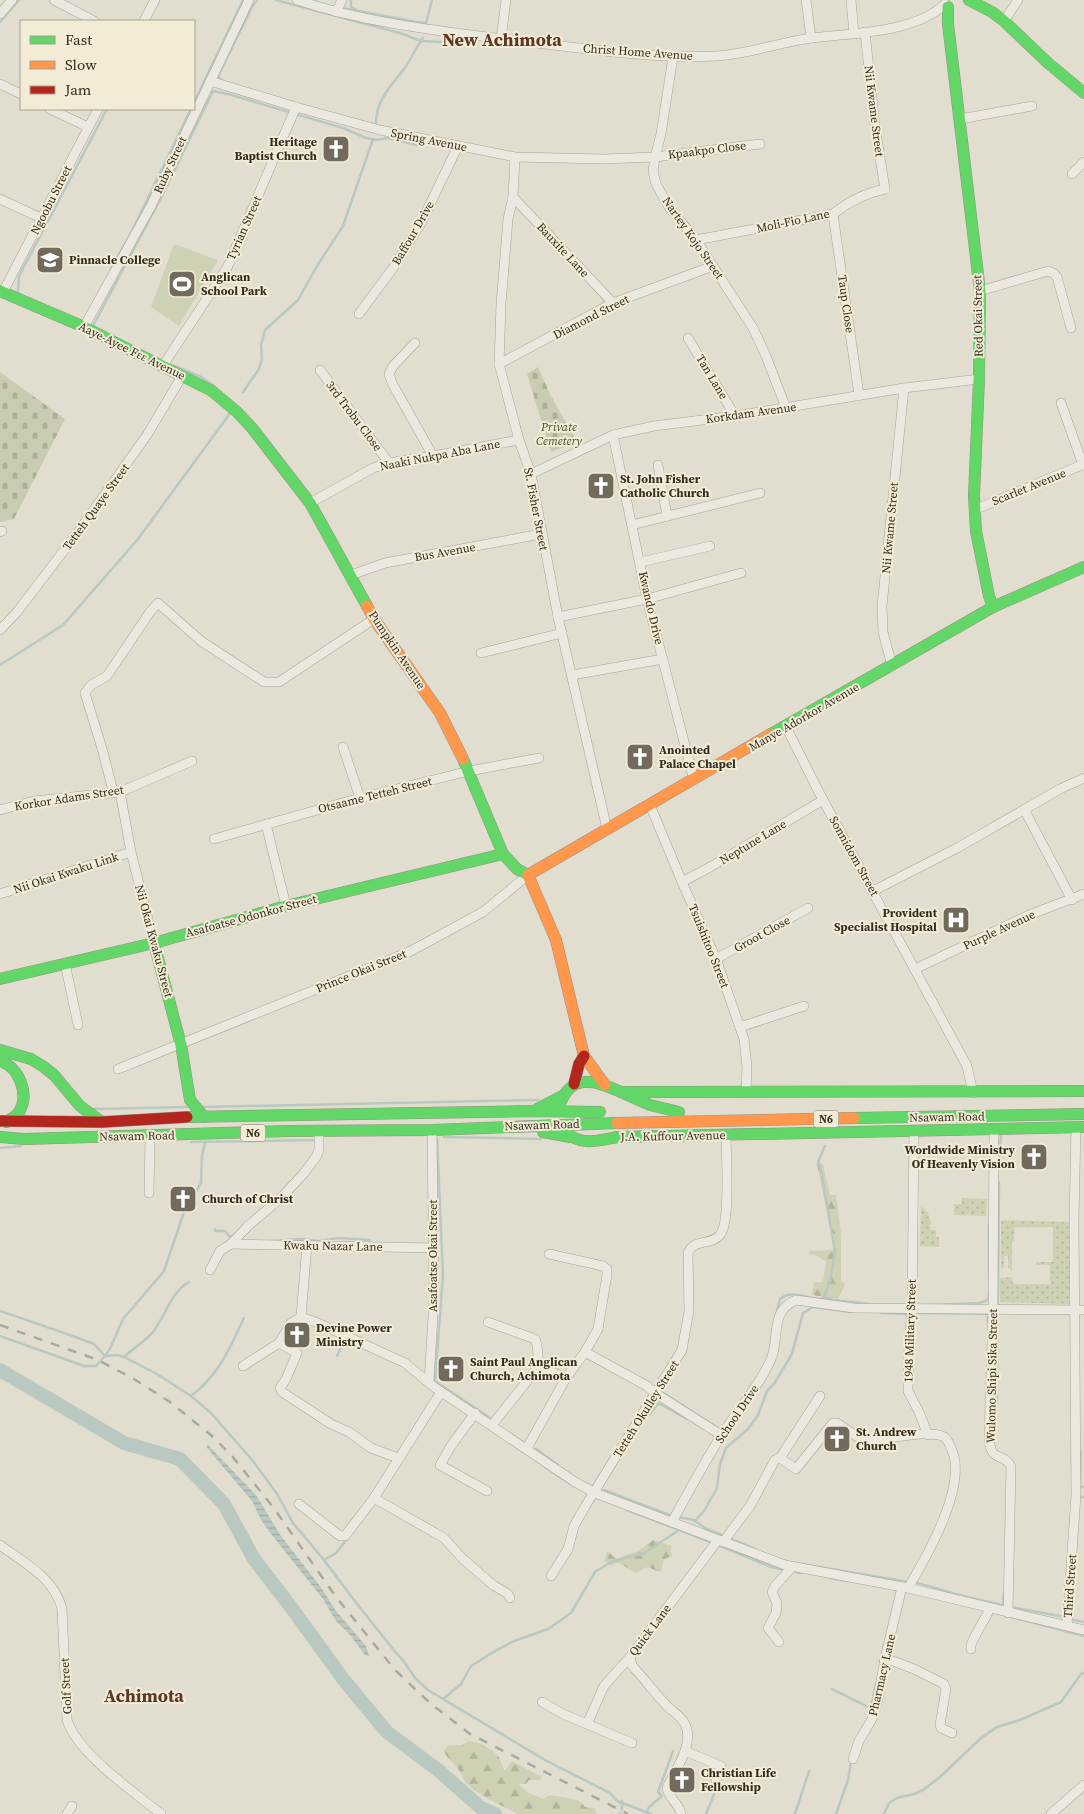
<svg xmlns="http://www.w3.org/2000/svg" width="1084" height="1814" font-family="'Source Serif 4',serif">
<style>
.green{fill:url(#green-dots)}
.forest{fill:url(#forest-firs)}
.cemetery{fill:url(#cemetery-stones)}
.pitch{fill:#ced1b3}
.water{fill:url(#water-rules)}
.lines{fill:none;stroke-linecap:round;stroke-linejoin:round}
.stream{stroke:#b9c8c0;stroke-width:2.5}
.river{stroke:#b9c8c0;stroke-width:14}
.street-casing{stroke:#a7a397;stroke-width:10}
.fast-casing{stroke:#979288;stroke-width:12}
.slow-casing{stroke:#979288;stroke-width:12}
.jam-casing{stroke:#979288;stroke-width:12}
.street{stroke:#eae8df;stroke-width:9}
.fast{stroke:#63d668;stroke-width:11}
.slow{stroke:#ff974d;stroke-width:11}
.jam{stroke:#b3261e;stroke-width:11}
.rail{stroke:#aaa89f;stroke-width:2.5;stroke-dasharray:9 9;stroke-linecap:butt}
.labels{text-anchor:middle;stroke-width:4;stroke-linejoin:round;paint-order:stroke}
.shield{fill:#f2ecd6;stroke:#6e6657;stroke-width:1}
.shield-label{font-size:11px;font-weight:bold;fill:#352c20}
.street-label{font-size:12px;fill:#352c20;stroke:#f2ecd6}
.poi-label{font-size:12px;font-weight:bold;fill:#352c20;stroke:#f2ecd6;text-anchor:start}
.park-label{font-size:12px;font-style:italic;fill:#425029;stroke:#f2ecd6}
.district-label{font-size:18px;font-weight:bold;fill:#5d3624;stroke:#f2ecd6}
</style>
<defs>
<pattern id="green-dots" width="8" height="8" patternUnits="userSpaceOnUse" patternTransform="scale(1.25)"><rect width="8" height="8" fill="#ced1b3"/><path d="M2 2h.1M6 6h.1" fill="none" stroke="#b2b49a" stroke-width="1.8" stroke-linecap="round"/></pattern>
<pattern id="forest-firs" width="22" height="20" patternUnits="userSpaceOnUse" patternTransform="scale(1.25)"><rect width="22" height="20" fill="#ced1b3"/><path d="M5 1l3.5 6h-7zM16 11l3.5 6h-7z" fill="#b2b49a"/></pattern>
<pattern id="cemetery-stones" width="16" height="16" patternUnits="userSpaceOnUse" patternTransform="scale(1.25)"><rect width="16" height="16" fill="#c9ccb2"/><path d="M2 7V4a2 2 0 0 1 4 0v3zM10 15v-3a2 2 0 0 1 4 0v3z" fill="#adaf99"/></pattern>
<pattern id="water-rules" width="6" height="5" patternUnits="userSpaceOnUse" patternTransform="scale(1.25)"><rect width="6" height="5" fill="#b9c8c0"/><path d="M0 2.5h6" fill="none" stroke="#a0aca5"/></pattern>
</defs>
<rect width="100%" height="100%" fill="#e2decf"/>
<g class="green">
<path d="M962 1198 987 1199 986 1216 954 1215V1204H962Z"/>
<path d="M921 1206 928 1213 931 1224 929 1225 931 1230H936V1237H939V1247L920 1246Z"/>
<path d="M1001 1220 1070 1222 1069 1304 1000 1302V1278L1012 1277 1013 1284H1050V1265H1036V1262H1053V1227H1014V1241H1012V1271L1008 1267V1256H1004V1268L1001 1269Z"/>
</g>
<g class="forest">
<path d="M821 1163 823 1165 830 1195H836L841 1234V1281L844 1282 845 1285 838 1299 812 1295 814 1282H823L826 1261 815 1255 809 1254V1251L833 1250 832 1236 817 1164Z"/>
<path d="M653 1540 672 1546 670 1552 673 1555C659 1562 665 1559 661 1572 655 1572 651 1566 645 1568 640 1570 639 1574 634 1572 626 1569 624 1563 616 1563L612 1566 604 1561 607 1552 610 1553 616 1559 638 1551Z"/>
<path d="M469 1741C478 1742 492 1748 498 1756 501 1760 502 1766 505 1771L512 1761 542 1777 540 1780H529L526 1784H518L529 1793 543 1799 550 1795C561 1798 578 1796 585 1807L594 1808 597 1814H517C500 1804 480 1797 466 1783 463 1779 461 1773 458 1769 454 1762 447 1759 444 1751L448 1745 461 1746Z"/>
</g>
<g class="cemetery">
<path d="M538 367 550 394 577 442 551 452 527 374Z"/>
<path d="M0 372 65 419 14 519 0 522Z"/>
</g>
<path class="pitch" d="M174 244 218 260 179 326 151 307Z"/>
<path class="water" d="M207 1444 256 1495 281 1536 320 1586 336 1611 366 1646 369 1656 365 1655 350 1635 336 1621 323 1599 271 1534 261 1520 252 1501 207 1448Z"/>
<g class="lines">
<g class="stream">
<path d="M276 0 400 33 421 41 463 43"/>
<path d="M351 0V7L355 9"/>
<path d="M342 8 417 22 426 23"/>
<path d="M0 22 19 0"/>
<path d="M426 23 432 0"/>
<path d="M222 80 219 78V74L252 7 257 0"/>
<path d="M194 103 243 0"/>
<path d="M369 123 387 128"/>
<path d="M376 123C376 100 391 86 404 69 411 59 416 48 423 38"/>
<path d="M111 269 132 231 191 109"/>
<path d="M20 294 18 293 19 276 107 109"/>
<path d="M93 326 162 196 213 91 228 94 343 128 366 138 377 140 387 138 417 145"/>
<path d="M175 366 201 377 214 386"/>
<path d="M243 392 259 369 262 359 261 345 265 330 298 300 317 266 343 226 373 139"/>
<path d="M0 665 63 625 138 539 231 412"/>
<path d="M201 1107 538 1100"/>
<path d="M94 1109 188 1107"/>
<path d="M444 1137 541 1139"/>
<path d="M437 1138 443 1275 435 1381 493 1420"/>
<path d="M191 1142 316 1140"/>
<path d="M0 1148 21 1146"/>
<path d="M999 1164 1001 1133"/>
<path d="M215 1229V1231H225L229 1236 234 1237"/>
<path d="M272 1241 301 1239 318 1241 339 1238 370 1240"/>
<path d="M989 1279V1224"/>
<path d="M823 1299 830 1281 835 1251 820 1166 818 1162 825 1146"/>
<path d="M930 1305 979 1303 988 1300 989 1292"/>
<path d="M813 1307 850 1312"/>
<path d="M0 1311 73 1336 94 1344 105 1356 110 1349 123 1319 164 1271 184 1212 201 1183 202 1156 205 1143"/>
<path d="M881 1313 908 1314"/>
<path d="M917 1313 988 1314V1322"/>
<path d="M776 1315 780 1299C793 1287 813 1303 827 1298L834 1300 870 1304"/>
<path d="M0 1336 84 1366H96L105 1356 117 1355 124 1357 157 1374 191 1396 211 1413 253 1461 277 1494 293 1523 324 1560 354 1600 393 1649 405 1663 415 1678 428 1690 443 1699 545 1760 610 1793 617 1801 651 1814"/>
<path d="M337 1356 346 1338"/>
<path d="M124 1357C131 1350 149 1338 153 1332 166 1315 170 1293 189 1282"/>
<path d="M660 1391 721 1430"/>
<path d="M191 1396C220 1374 229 1349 244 1318"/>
<path d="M997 1403 999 1182"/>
<path d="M648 1416 658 1404H660L687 1419"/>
<path d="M536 1449 558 1465"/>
<path d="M1081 1451 1080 1485 1081 1487H1084"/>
<path d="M545 1467 566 1481"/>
<path d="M604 1490 672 1516"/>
<path d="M1081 1497H1084"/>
<path d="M627 1510 713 1543"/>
<path d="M678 1517 694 1520 705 1528 755 1549"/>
<path d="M695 1521 704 1511 717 1488 720 1464 726 1448 748 1429 758 1415 767 1391 774 1384 792 1354 803 1313 814 1306"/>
<path d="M718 1545 771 1567 785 1570"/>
<path d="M324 1560 336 1553 347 1539"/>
<path d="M796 1563 909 1582"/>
<path d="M790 1571 802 1573"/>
<path d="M830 1578 847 1581"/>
<path d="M914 1582 963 1596 1006 1606"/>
<path d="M1003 1605 1004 1593"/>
<path d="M1011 1607 1065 1617"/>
<path d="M996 1613 1084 1636"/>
<path d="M1070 1619 1084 1622"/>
<path d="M1072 1619 1073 1603"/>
<path d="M880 1662 884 1645"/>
<path d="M832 1689 872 1709"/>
<path d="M443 1699 461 1684 471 1666 495 1651 514 1641 548 1629 571 1613 595 1572 611 1562 644 1553 679 1530"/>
<path d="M872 1703 876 1684"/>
<path d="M622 1801V1810"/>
<path d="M647 1812 649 1807 662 1796 658 1792 673 1751"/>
<path d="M620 1814V1813"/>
<path d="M706 1814 719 1782"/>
<path d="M795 1814 809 1771"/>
<path d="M836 1814 848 1780 851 1762"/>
<path d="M884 1814 889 1803 897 1798 914 1794 923 1790 940 1777 981 1738 997 1727 1020 1720 1061 1702 1081 1674 1084 1673"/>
</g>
<path class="river" d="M0 1370 124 1443 180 1459 224 1504 254 1559 291 1607 343 1679 387 1732 438 1770 481 1808 495 1814"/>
<defs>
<g id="street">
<path d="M54 0 94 21"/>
<path d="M297 0C372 25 450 32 528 42 590 49 653 59 716 56 749 54 780 42 812 38 852 33 915 33 945 4"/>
<path d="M806 0 811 38"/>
<path d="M851 0 854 34"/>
<path d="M336 12 342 0"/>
<path d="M0 14 12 0"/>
<path d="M144 21 155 0"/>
<path d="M1004 21 1018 0"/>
<path d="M501 39 506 0"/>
<path d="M673 57 661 134 655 157 653 171 656 184 669 207 696 240 753 328 766 356 786 408"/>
<path d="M210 81 296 107 380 130 515 157 604 159 655 157 760 144"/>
<path d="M0 84 21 94"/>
<path d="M50 109 88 127"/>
<path d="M960 119 1032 106"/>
<path d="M515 157 513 197 508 219 501 304 499 364 519 440 531 474 558 617 607 829"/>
<path d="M1072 174 1084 162"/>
<path d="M513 197 613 303"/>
<path d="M0 199 41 218"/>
<path d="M833 214 859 395"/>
<path d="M696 240 833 214C848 202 866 193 885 189L875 126 865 32"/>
<path d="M980 291 1048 271 1053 273 1057 277 1071 328"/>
<path d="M3 292 98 109"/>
<path d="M359 314 393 268 421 223 458 146"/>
<path d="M84 327 151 206 249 0"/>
<path d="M688 338 735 416"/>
<path d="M415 343 393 366 389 374 392 383 433 456"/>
<path d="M499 364 613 303 713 266"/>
<path d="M162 367 227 268 296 107"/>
<path d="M320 370 389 463"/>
<path d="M1061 403 1083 465"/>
<path d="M613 435 647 599 694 780"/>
<path d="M658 465 667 516"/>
<path d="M531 474 613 435 654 426 735 416 904 388 979 379"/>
<path d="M310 503 373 468 389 463 433 456 519 440"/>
<path d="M974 510 1084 464"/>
<path d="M632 525 760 493"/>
<path d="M0 532 2 531"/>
<path d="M641 562 710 546"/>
<path d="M351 575 385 563 541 534"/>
<path d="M558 617 647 599 741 573"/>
<path d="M0 630 17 612 78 532 147 435 182 376"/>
<path d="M481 653 562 633"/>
<path d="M892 666 883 632 882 606 904 388"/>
<path d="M572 675 663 659"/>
<path d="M786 727 823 800 967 1066 973 1093"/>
<path d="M343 747 360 798"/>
<path d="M113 791 103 752 85 693 91 685 107 676 150 612 158 603 201 641 264 682H279L374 619"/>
<path d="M120 792 131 852 154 943"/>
<path d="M650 805 682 882 716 959 744 1039 747 1067 746 1091"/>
<path d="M0 810 34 801 120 792 192 761"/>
<path d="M1025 811 1072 900"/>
<path d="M266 824 286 906"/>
<path d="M214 839 360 798 469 771 539 758"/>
<path d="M682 882 712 866 823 800"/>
<path d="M873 891 959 847 1060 789 1084 778"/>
<path d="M0 894 131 852"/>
<path d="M716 959 808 908"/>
<path d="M65 963 78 1025"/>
<path d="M915 969 1029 915 1084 894"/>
<path d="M740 1027 804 1006"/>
<path d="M118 1069 409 952 483 912 528 875"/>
<path d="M994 1129 993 1309 989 1438C990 1442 990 1448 992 1451 995 1459 1006 1455 1011 1467L1008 1613"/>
<path d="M914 1131 912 1309 909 1345 908 1391 919 1412 928 1435"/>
<path d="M149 1193 150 1136"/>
<path d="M231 1244 434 1248"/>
<path d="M210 1270 220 1251 231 1244 248 1226 282 1197 304 1173 316 1157 319 1150V1132"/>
<path d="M301 1317 318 1323 405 1363 434 1387 575 1482 595 1493 785 1565 908 1588 1084 1630"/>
<path d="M488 1322 535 1339 537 1345 539 1366"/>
<path d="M279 1343 297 1353 286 1379 280 1388 282 1392 331 1424 349 1432 371 1448 398 1458"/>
<path d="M585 1352 647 1386 655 1393 721 1435"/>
<path d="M243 1366 279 1343 291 1323 301 1317 307 1245"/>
<path d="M429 1382 434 1299 432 1130"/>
<path d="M475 1413 451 1446 440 1465 487 1491"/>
<path d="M492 1425 539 1366 566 1378"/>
<path d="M527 1448 566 1378 585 1352 598 1329 607 1275V1269L603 1266 549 1254"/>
<path d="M780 1458 820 1396"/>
<path d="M374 1498 444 1538 462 1558 493 1585 508 1594 510 1598"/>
<path d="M299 1504 340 1536H345L374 1498 441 1392"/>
<path d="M672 1522C688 1493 704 1463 721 1436 737 1410 759 1387 771 1359 780 1339 769 1311 796 1300L854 1308 1084 1310"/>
<path d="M723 1542 750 1506 775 1460 780 1458 796 1469 833 1423H837L862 1440C883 1442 925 1429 942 1436 948 1438 949 1444 951 1448 969 1484 927 1556 908 1588"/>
<path d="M0 1545C24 1563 55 1578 62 1609L67 1720C78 1754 133 1791 161 1814"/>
<path d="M551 1576 568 1549 574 1526 586 1505 682 1350 689 1311 688 1253C694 1238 711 1246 720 1235 731 1222 726 1154 726 1135"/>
<path d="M1067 1625 1076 1495 1074 1221 1076 1127"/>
<path d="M779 1642 768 1628 776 1613 777 1603 772 1592 775 1586 792 1567"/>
<path d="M971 1649C969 1642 986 1619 990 1608"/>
<path d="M630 1657 632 1665 635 1669C646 1681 655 1693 666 1705 672 1711 681 1716 685 1724 695 1744 675 1770 667 1788 668 1798 680 1804 681 1814"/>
<path d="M885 1658 914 1669 944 1684 946 1689 940 1725 941 1728 952 1733"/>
<path d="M542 1702 563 1714 632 1743"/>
<path d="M587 1724 604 1686 630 1657 718 1540"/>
<path d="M685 1751 721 1766 716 1780"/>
<path d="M853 1759 859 1741 872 1719 878 1699 885 1658 902 1587"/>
<path d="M67 1814 72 1806"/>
<path d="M1051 1814 1084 1785"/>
</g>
<g id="fast">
<path d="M969 0 992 12 1004 21 1048 63 1084 93"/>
<path d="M948 7V24L980 291 979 379 974 496 976 531 989 596 993 607"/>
<path d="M0 291 84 327 212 391 237 412 252 428 310 503 367 606"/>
<path d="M771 734 993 607 1084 567"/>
<path d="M463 759 503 854 517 869 528 875"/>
<path d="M154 943 181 1045 190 1100 204 1117"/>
<path d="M0 979 154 943 286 906 503 854"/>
<path d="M0 1050 31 1059 44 1067 54 1075 80 1106 102 1122"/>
<path d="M0 1061C19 1067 30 1094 19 1112 16 1117 11 1119 6 1122"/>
<path d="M621 1092 650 1105 679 1112"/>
<path d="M560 1104C572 1072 596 1081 621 1092L1084 1091"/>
<path d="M537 1109 562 1096"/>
<path d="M187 1117 533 1111 600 1112"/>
<path d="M854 1118 1084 1114"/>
<path d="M543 1132 570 1137"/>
<path d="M564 1132C583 1146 595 1141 617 1137L1084 1127"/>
<path d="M0 1137 24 1139 289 1131 432 1130 617 1123"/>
</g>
<g id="slow">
<path d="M367 606 374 619 440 713 463 759"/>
<path d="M528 875 771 734"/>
<path d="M528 875 556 940 584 1056 605 1085"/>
<path d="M617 1123 854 1118"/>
</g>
<g id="jam">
<path d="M574 1084 579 1064 584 1056"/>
<path d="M0 1121 102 1122 187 1117"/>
</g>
</defs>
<use href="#street" class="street-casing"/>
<use href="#fast" class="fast-casing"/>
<use href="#slow" class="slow-casing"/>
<use href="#jam" class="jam-casing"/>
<use href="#street" class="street"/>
<use href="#fast" class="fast"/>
<use href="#slow" class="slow"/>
<use href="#jam" class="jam"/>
<path class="rail" d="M0 1325 98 1360 134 1379 170 1402 212 1436 232 1456 273 1507 336 1597 395 1670 431 1704 470 1734 628 1814"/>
</g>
<defs>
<symbol id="church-square" viewBox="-11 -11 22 22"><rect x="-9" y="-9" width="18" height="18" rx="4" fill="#726a5d" stroke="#f2ecd6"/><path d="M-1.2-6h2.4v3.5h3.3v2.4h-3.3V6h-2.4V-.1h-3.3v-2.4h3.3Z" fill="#fff"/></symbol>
<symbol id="university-square" viewBox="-11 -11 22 22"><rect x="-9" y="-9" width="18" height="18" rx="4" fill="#726a5d" stroke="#f2ecd6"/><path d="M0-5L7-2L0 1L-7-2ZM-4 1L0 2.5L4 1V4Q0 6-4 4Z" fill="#fff"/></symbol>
<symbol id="stadium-square" viewBox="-11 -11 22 22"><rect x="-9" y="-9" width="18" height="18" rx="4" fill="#726a5d" stroke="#f2ecd6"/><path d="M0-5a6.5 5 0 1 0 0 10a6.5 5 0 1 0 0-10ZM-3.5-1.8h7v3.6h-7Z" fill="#fff"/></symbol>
<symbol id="hospital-square" viewBox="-11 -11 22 22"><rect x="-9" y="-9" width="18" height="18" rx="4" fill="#726a5d" stroke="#f2ecd6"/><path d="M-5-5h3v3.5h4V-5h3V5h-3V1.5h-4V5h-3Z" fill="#fff"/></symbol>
</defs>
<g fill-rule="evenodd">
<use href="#church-square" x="320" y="133" width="32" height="32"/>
<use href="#university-square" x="34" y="244" width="32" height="32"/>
<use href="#stadium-square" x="166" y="268" width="32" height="32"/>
<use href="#church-square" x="585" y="470" width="32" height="32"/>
<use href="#church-square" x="624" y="741" width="32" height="32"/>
<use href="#hospital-square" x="940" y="904" width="32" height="32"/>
<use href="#church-square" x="1018" y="1141" width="32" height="32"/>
<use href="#church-square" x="167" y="1183" width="32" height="32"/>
<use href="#church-square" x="281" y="1319" width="32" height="32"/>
<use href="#church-square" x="435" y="1353" width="32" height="32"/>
<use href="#church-square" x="821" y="1423" width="32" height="32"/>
<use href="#church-square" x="666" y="1764" width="32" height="32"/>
</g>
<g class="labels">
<g class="shield">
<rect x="813.5" y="1110.5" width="25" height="17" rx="4"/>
<rect x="240.5" y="1124.5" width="25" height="17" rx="4"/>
</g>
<g class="shield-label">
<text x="826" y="1123">N6</text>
<text x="253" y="1137">N6</text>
</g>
<g class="street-label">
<text transform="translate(638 52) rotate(4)" y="4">Christ Home Avenue</text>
<text transform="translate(874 111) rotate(83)" y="4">Nii Kwame Street</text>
<text transform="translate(429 140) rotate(11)" y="4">Spring Avenue</text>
<text transform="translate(707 150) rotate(-7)" y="4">Kpaakpo Close</text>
<text transform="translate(170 165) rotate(-65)" y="4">Ruby Street</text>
<text transform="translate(51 200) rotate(-63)" y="4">Ngoobu Street</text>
<text transform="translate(793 221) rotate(-12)" y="4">Moli-Fio Lane</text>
<text transform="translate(244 228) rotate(-66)" y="4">Tyrian Street</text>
<text transform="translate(413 233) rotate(-60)" y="4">Baffour Drive</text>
<text transform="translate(693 238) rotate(55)" y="4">Nartey Kojo Street</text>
<text transform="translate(563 250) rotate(47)" y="4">Bauxite Lane</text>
<text transform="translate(846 304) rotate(82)" y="4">Taup Close</text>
<text transform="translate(978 316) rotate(-91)" y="4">Red Okai Street</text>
<text transform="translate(591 317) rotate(-27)" y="4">Diamond Street</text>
<text transform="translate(132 351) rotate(26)" y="4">Aaye-Ayee Fɛɛ Avenue</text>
<text transform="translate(712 377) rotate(59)" y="4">Tan Lane</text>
<text transform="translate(751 413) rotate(-8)" y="4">Korkdam Avenue</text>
<text transform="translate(354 416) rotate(53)" y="4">3rd Trobu Close</text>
<text transform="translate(440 455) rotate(-11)" y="4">Naaki Nukpa Aba Lane</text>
<text transform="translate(1029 487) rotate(-22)" y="4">Scarlet Avenue</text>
<text transform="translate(96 507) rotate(-54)" y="4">Tetteh Quaye Street</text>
<text transform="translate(536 509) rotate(79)" y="4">St. Fisher Street</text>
<text transform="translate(890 528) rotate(-85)" y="4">Nii Kwame Street</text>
<text transform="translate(445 552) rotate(-10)" y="4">Bus Avenue</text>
<text transform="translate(651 608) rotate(77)" y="4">Kwando Drive</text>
<text transform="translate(397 650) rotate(56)" y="4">Pumpkin Avenue</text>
<text transform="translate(804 717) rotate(-30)" y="4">Manye Adorkor Avenue</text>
<text transform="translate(375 795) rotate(-14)" y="4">Otsaame Tetteh Street</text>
<text transform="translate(69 798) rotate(-9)" y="4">Korkor Adams Street</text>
<text transform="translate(753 842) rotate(-31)" y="4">Neptune Lane</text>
<text transform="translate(854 856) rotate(61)" y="4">Sonnidom Street</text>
<text transform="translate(66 873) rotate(-18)" y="4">Nii Okai Kwaku Link</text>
<text transform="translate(251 916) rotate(-15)" y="4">Asafoatse Odonkor Street</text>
<text transform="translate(999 930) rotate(-25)" y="4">Purple Avenue</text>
<text transform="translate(762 934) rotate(-29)" y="4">Groot Close</text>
<text transform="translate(154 941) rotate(75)" y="4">Nii Okai Kwaku Street</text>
<text transform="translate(709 946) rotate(68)" y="4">Tsuishitoo Street</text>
<text transform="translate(361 971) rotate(-22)" y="4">Prince Okai Street</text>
<text transform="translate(947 1117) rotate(-1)" y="4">Nsawam Road</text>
<text transform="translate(542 1125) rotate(-2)" y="4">Nsawam Road</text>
<text transform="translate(137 1136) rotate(-1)" y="4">Nsawam Road</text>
<text transform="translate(673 1136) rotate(-1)" y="4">J.A. Kuffour Avenue</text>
<text transform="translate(333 1246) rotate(1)" y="4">Kwaku Nazar Lane</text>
<text transform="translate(433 1256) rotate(-90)" y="4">Asafoatse Okai Street</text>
<text transform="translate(910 1331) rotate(-88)" y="4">1948 Military Street</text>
<text transform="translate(992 1376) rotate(-89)" y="4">Wulomo Shipi Sika Street</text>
<text transform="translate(646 1409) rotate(-58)" y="4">Tetteh Okulley Street</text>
<text transform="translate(737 1414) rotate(-56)" y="4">School Drive</text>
<text transform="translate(1070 1586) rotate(-86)" y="4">Third Street</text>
<text transform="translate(650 1630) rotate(-53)" y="4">Quick Lane</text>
<text transform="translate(882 1675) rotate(-77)" y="4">Pharmacy Lane</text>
<text transform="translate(66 1686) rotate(-93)" y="4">Golf Street</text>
</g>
<g class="poi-label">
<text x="317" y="146" text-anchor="end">Heritage<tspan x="317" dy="14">Baptist Church</tspan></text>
<text x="69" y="264">Pinnacle College</text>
<text x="201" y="281">Anglican<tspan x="201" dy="14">School Park</tspan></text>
<text x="620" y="483">St. John Fisher<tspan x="620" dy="14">Catholic Church</tspan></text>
<text x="659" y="754">Anointed<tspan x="659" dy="14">Palace Chapel</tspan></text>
<text x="937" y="917" text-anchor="end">Provident<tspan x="937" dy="14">Specialist Hospital</tspan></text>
<text x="1015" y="1154" text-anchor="end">Worldwide Ministry<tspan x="1015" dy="14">Of Heavenly Vision</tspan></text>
<text x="202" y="1203">Church of Christ</text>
<text x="316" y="1332">Devine Power<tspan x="316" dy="14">Ministry</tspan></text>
<text x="470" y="1366">Saint Paul Anglican<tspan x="470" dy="14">Church, Achimota</tspan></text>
<text x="856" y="1436">St. Andrew<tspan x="856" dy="14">Church</tspan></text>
<text x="701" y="1777">Christian Life<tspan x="701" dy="14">Fellowship</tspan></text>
</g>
<g class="park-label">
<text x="559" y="431">Private<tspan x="559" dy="14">Cemetery</tspan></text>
</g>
<g class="district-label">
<text x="502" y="46">New Achimota</text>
<text x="144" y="1702">Achimota</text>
</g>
</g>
<rect x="20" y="20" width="175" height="90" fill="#f2ecd6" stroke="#a69f8d"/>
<rect x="30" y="36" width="25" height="8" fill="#63d668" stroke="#a69f8d"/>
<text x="65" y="45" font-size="15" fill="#352c20">Fast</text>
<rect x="30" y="61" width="25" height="8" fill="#ff974d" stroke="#a69f8d"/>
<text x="65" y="70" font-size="15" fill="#352c20">Slow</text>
<rect x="30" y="86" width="25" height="8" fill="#b3261e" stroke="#a69f8d"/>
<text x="65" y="95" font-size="15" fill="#352c20">Jam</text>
</svg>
